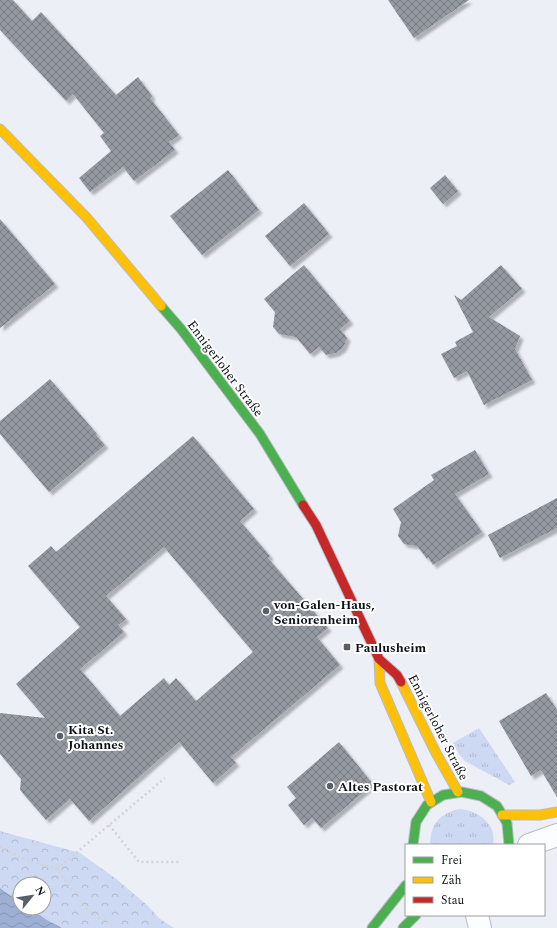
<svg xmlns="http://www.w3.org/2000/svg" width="557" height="928" font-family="Spectral,serif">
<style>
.grass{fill:url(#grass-tufts)}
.forest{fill:url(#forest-crowns)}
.water{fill:url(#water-waves)}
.building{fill:url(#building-cross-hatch);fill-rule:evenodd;filter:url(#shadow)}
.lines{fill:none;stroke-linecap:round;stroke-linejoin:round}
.street-casing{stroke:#b8bcc5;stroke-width:24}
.fast-casing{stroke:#b8bcc5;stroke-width:11}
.slow-casing{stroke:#b8bcc5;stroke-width:11}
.jam-casing{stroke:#b8bcc5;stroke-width:11}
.path{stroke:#d2d3d6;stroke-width:2.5;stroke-dasharray:2 3;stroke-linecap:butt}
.street{stroke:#fcfdfe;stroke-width:22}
.fast{stroke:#4caf50;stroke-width:9}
.slow{stroke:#ffc107;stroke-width:9}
.jam{stroke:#c62828;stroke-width:9}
.poi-dot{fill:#5a5e67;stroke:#fff;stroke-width:1.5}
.labels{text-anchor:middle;stroke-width:4;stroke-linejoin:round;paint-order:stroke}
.street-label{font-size:13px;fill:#0c101a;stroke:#fff}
.poi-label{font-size:13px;font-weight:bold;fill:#0c101a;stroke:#fff;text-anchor:start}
</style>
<defs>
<pattern id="grass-tufts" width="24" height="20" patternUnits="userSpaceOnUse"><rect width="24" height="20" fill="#cdd8f2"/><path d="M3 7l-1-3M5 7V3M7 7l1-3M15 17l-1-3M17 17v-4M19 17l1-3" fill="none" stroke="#afb8cf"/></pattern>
<pattern id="forest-crowns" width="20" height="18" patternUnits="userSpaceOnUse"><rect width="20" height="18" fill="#cdd8f2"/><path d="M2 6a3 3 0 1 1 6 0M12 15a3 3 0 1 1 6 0" fill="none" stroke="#afb8cf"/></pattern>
<pattern id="water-waves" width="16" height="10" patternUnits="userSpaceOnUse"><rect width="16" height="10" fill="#9eafd4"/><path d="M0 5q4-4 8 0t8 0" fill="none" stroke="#8796b5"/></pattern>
<pattern id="building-cross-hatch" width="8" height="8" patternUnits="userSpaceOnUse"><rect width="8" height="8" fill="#9498a0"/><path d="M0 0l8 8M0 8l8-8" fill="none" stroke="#777b82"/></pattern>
<filter id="shadow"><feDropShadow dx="3.5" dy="3.5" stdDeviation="1" flood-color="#0004"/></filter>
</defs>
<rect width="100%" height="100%" fill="#eceff6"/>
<g class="grass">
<path d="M479 728 515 782 509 785 465 761 459 754 453 743Z"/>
<path d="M460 809C479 811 497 824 493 845H430C430 824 440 813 460 809Z"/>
</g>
<path class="forest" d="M0 831 80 853 115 878 147 905 160 919 174 928H62L47 920 29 908H44V884H20V902L0 888Z"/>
<path class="water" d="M0 888 20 902V908H29L47 920 62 928H0Z"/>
<g class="building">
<path d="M0 0H13L32 21 41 12 116 95 138 77 152 96 150 98 179 135 169 142 175 150 134 181 123 167 90 192 79 178 111 151 100 136 104 133 73 94 66 101 0 30Z"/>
<path d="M388 0H469L414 38Z"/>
<path d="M228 170 259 210 202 255 170 216Z"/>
<path d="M445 175 458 191 443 204 430 188Z"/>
<path d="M304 203 329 234 290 266 265 236Z"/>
<path d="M0 219 55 284 0 328Z"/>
<path d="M304 265 350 321 340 329 347 338 343 348 336 353 326 355 319 347 310 354 296 337 279 334 273 327 275 312 264 299Z"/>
<path d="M501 265 522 289 489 317 520 336 515 349 532 380 484 405 467 371 454 378 441 354 457 346 455 342 473 332 454 295 461 300Z"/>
<path d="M50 379 97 434 96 435 105 445 49 492 0 434V421Z"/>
<path d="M193 436 254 509 240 521 270 556 268 558 328 628 317 637 340 665 231 757 236 763 213 783 179 742 89 821 70 799 46 820 20 790 21 779 0 754V713L45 718 16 684 80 627 28 566 51 546 56 552ZM164 547 253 652 196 701 176 678 169 685 164 678 120 716 80 669 124 632 118 625 126 619 106 596Z"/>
<path d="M475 450 489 474 455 494 482 532 433 565 428 557 427 559 417 546 404 544 398 536 401 522 393 509 434 480 431 475Z"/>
<path d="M557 498V528L500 558 488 535Z"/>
<path d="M546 693 557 710V797L541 770 531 776 499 721Z"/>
<path d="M339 742 373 784 321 828 312 818 304 825 288 805 296 798 287 787Z"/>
</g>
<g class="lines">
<defs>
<g id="street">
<path d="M529 845 557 835"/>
<path d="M477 915 480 928"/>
</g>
<g id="fast">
<path d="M161 306 181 329 260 434 303 505"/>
<path d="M413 845 416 822 427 805 443 795 462 792 481 796 497 806 507 823 509 845"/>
<path d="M372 928 406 885"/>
<path d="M403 928 416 915"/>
</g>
<g id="slow">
<path d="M0 129 87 218 161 306"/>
<path d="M379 659 380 683 431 802"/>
<path d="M401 682 436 753 458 792"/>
<path d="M502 815H540L557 812"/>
</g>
<path id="jam" d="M303 505 316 525 379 659 397 675 401 682"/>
</defs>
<use href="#street" class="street-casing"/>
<use href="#fast" class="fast-casing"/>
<use href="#slow" class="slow-casing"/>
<use href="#jam" class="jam-casing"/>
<g class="path">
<path d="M109 825 139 862H179"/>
<path d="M0 847 31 862 57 869 87 909 114 928"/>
<path d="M57 869 165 778"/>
</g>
<use href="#street" class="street"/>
<use href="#fast" class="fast"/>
<use href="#slow" class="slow"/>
<use href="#jam" class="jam"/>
</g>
<g class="poi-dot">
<circle cx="266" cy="611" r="4"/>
<rect x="343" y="643" width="8" height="8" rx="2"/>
<circle cx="60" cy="736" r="4"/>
<circle cx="330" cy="786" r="4"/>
</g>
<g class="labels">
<g class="street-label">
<text transform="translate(226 368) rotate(53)" y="5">Ennigerloher Straße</text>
<text transform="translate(439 727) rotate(63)" y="5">Ennigerloher Straße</text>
</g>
<g class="poi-label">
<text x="274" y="609">von-Galen-Haus,<tspan x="274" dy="15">Seniorenheim</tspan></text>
<text x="355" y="652">Paulusheim</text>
<text x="68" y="734">Kita St.<tspan x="68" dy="15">Johannes</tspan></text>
<text x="338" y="791">Altes Pastorat</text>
</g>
</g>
<rect x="405" y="844" width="140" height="72" fill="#ffffff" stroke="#9e9fa3"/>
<rect x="413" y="857" width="20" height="6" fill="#4caf50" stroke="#9e9fa3"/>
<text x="441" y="864" font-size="12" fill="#0c101a">Frei</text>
<rect x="413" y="877" width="20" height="6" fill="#ffc107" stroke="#9e9fa3"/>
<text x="441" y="884" font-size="12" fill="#0c101a">Zäh</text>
<rect x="413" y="897" width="20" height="6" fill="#c62828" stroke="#9e9fa3"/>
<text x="441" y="904" font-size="12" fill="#0c101a">Stau</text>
<g transform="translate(32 896) rotate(60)"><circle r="19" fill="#ffffff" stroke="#9e9fa3"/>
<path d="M0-3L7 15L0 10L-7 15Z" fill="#5a5e67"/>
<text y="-6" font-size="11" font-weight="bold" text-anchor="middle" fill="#0c101a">N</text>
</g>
</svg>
